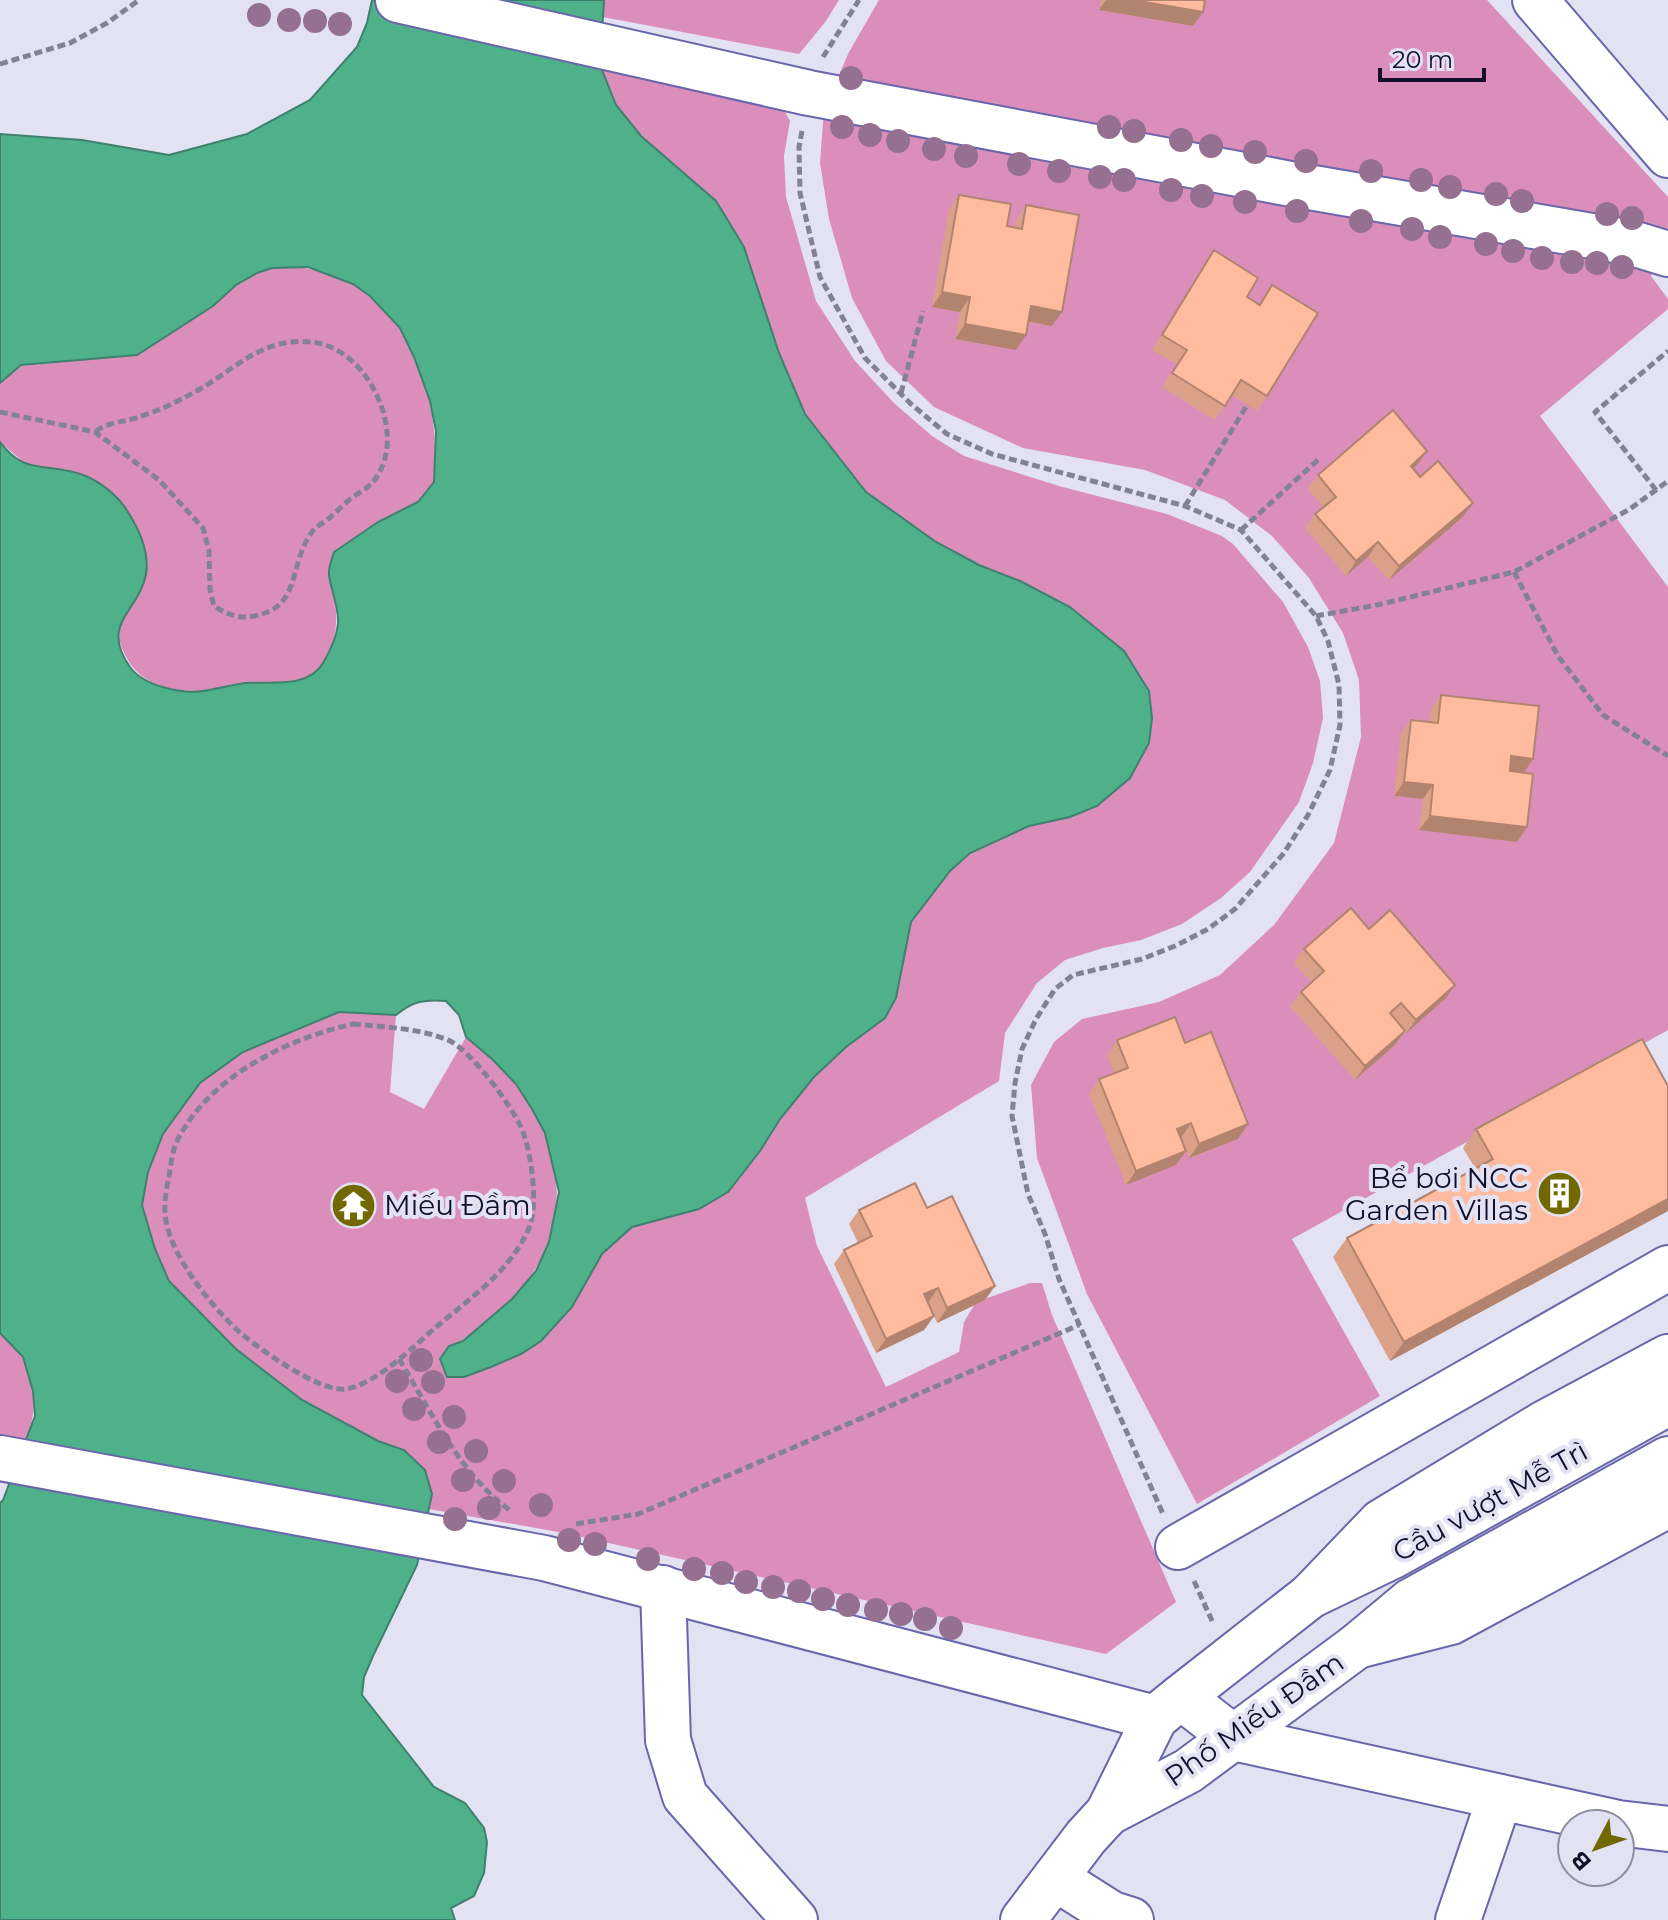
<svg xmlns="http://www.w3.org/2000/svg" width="1668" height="1920" font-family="Montserrat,sans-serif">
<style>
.forest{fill:#dc8ebb}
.water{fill:#4fb18a;stroke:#3d816e;stroke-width:2}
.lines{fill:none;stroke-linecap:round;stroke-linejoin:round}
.minor-casing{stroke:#6966ab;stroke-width:48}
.major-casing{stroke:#6966ab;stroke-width:48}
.path{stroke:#838196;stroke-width:5;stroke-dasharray:8 4;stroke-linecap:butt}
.minor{stroke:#fff;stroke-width:44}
.major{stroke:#fff;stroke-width:44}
.tree{fill:#967090}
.wall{fill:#dba188}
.shaded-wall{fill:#b2836f}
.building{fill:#ffbb9e;stroke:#b2836f;stroke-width:2}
.labels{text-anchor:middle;stroke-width:8;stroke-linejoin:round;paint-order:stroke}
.poi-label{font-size:28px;fill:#13102b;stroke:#e2e2f2;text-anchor:end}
.street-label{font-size:28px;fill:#13102b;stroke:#e2e2f2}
</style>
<rect width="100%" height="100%" fill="#e2e2f2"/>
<g class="forest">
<path d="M604 0H839L826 21 799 54 603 17Z"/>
<path d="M879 0H1487L1668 197V227L1651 276 1668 299V309L1540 416 1668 587V1030L1292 1239 1380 1396 1197 1504 1087 1294 1037 1158 1031 1085 1054 1042 1082 1019 1159 1002 1220 975 1274 925 1334 843 1361 737 1359 680 1343 633 1309 578 1272 536 1225 500 1145 470 1023 448 934 407 886 361 852 298 829 219 820 163 824 109 849 52Z"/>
<path d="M600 65 779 101 790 121 784 156 786 197 816 301 855 361 894 403 932 436 964 456 1059 486 1167 514 1222 536 1233 544 1283 602 1308 647 1320 681 1323 718 1313 763 1299 802 1250 872 1221 898 1182 924 1141 940 1103 948 1065 960 1037 983 1005 1033 999 1081 805 1198 817 1246 886 1387 959 1352 964 1322 976 1302 1030 1283H1042L1052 1315 1176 1602 1106 1654 564 1533 429 1509 432 1494 404 1450 378 1441 302 1400 236 1349 202 1317 169 1281 155 1249 142 1205 148 1172 163 1134 200 1083 243 1052 339 1012 396 1015 390 1092 424 1109 466 1037C484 1052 501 1066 515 1083 572 1154 573 1246 503 1307 486 1322 470 1339 449 1346L464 1377 521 1354 541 1341 602 1254 632 1227 728 1192 760 1151 780 1119 814 1077 846 1047 885 1018 911 922 950 871 970 853 1029 826 1070 817 1130 778 1149 743 1148 691 1124 651 1070 607 1020 581 979 565 936 542 866 492 805 414 779 352 744 247 716 201 641 136 616 105Z"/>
<path d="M281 266C310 267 343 275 367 294 415 329 437 401 435 458 435 466 436 476 434 483 427 505 398 511 380 521 364 530 351 543 334 552 333 557 330 564 329 570 329 576 331 581 333 588 338 614 339 641 322 665 306 688 271 681 247 683 231 684 214 691 198 691 153 691 128 676 117 633L146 575 147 556 143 543 129 514 122 503 68 470 28 466 0 442V383L21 366 137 355 213 306 236 285 257 273Z"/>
<path d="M0 1333C7 1340 17 1348 22 1357 38 1383 36 1418 25 1445L0 1439Z"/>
</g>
<path class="water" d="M372 0H604L600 65 616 105 641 136 716 201 744 247 779 353 805 414 866 492 936 542 979 565 1020 581 1070 607 1124 651 1149 691 1152 718 1149 743 1130 778 1097 806 1070 817 1029 826 970 853 950 871 911 922 896 998 885 1018 846 1047 814 1077 780 1119 760 1151 728 1192 699 1209 632 1227 602 1254 572 1307 541 1341 521 1354 491 1367 464 1377H447L440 1359 449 1346 463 1341 512 1299 536 1271 549 1242 559 1192 545 1133 532 1109 516 1084 493 1060 466 1037 459 1015 446 1001C425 999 413 1001 396 1015L339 1012 243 1052 200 1083 163 1134 148 1172 142 1205 155 1249 169 1281 236 1349 302 1400 378 1441 404 1450 425 1470 432 1494 417 1565 373 1656 364 1677 362 1695 434 1787 465 1803 484 1828 487 1842 484 1873 474 1896 451 1908 455 1920H0V1503L3 1500 35 1416 33 1391 23 1357 0 1333V442C23 472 38 464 69 471 91 475 111 489 124 506 137 525 150 550 146 574 139 612 99 623 130 667 143 686 182 694 203 691 217 689 231 685 245 683 270 681 308 689 323 663 330 651 337 636 338 623 339 607 331 590 329 575 328 568 332 559 334 552L378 522 418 502 434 482 436 431 430 401 414 357 400 328 370 296 353 284 308 267 272 268 257 273 236 285 213 306 137 355 21 365 0 383V134L82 140 169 155 247 134 310 100 357 47 367 23Z"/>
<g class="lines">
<defs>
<g id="minor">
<path d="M398 0 809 93 1291 184 1632 243 1668 254"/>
<path d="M1535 0 1668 155"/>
<path d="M0 1458 544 1558 1155 1718"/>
<path d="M1178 1547 1668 1268"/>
<path d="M663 1588 668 1740 685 1796 795 1920"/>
<path d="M1181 1697 1234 1738 1618 1823 1668 1829"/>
<path d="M1108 1813 1188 1771 1357 1646 1411 1601 1668 1459"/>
<path d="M1055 1878 1112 1914 1131 1920"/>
<path d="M1023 1920 1086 1837 1108 1813 1155 1718 1181 1697 1310 1596 1391 1557 1668 1403"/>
<path d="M1458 1920 1500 1797"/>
</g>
<g id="major">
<path d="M1310 1596 1381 1522 1543 1424 1668 1357"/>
<path d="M1357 1646 1451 1622 1668 1505"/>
</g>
</defs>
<use href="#minor" class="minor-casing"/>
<use href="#major" class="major-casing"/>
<g class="path">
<path d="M823 57 859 0"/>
<path d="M0 64 70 43 107 23 139 0"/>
<path d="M802 131 799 147 800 193 820 277 865 358 911 404 947 434 992 454 1185 506 1241 530 1316 616 1328 641 1339 685 1340 725 1330 770 1308 815 1284 853 1235 909 1208 929 1175 946 1142 959 1073 975 1055 989 1036 1019 1022 1049 1015 1083 1012 1116 1028 1194 1045 1234 1059 1279 1163 1514"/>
<path d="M901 393 923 311"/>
<path d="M0 412 95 432 159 480 203 528 209 551 210 590 214 606C228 615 239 619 254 616 302 608 288 564 312 532 315 527 321 524 326 521 334 514 341 507 349 500 365 488 373 487 382 467 398 430 376 376 343 354 328 343 310 340 291 342 255 346 231 371 200 389 181 400 161 410 139 417 124 422 107 422 95 432"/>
<path d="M1656 490 1595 412 1668 351"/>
<path d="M1185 506 1246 407"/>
<path d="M1241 530 1320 458"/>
<path d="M1514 572 1558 656 1603 715 1668 756"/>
<path d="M1316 616 1377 605 1514 572 1630 509 1668 481"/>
<path d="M353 1024C384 1027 418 1028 448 1040 471 1050 510 1104 521 1127 531 1149 539 1206 529 1228 510 1272 470 1298 435 1328 412 1348 376 1384 346 1389 320 1393 256 1347 236 1329 223 1316 211 1303 200 1288 185 1268 166 1238 165 1212 164 1201 167 1187 169 1176 171 1165 172 1151 177 1141 209 1077 286 1039 353 1024Z"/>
<path d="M399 1359C431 1411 460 1475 511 1511"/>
<path d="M576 1524 638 1514 1079 1325"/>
<path d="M1194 1581 1213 1623"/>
</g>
<use href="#minor" class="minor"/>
<use href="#major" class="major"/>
</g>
<g class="tree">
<circle cx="259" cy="15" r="12"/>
<circle cx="289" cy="20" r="12"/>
<circle cx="315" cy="21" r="12"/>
<circle cx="340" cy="24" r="12"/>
<circle cx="851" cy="78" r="12"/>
<circle cx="842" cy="127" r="12"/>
<circle cx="1109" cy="127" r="12"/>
<circle cx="1134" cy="131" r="12"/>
<circle cx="870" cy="135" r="12"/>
<circle cx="1181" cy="140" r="12"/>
<circle cx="898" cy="141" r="12"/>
<circle cx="1211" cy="146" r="12"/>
<circle cx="934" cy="149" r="12"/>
<circle cx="1255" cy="152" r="12"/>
<circle cx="966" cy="156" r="12"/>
<circle cx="1306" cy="161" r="12"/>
<circle cx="1019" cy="164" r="12"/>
<circle cx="1059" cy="171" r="12"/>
<circle cx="1371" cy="171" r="12"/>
<circle cx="1100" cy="177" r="12"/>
<circle cx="1124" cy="180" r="12"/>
<circle cx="1421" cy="180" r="12"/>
<circle cx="1450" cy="187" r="12"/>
<circle cx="1171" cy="190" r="12"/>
<circle cx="1496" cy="194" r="12"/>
<circle cx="1202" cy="196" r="12"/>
<circle cx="1522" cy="201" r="12"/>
<circle cx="1245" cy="202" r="12"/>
<circle cx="1297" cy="211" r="12"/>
<circle cx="1607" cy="214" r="12"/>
<circle cx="1632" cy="218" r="12"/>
<circle cx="1361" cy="221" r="12"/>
<circle cx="1412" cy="229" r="12"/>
<circle cx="1440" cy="237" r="12"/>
<circle cx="1486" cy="244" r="12"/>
<circle cx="1513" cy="251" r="12"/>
<circle cx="1542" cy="258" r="12"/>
<circle cx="1572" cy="262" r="12"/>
<circle cx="1597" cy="263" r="12"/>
<circle cx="1622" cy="267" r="12"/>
<circle cx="421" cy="1360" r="12"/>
<circle cx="397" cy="1381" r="12"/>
<circle cx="433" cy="1382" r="12"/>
<circle cx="414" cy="1409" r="12"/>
<circle cx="454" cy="1417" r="12"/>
<circle cx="439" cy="1442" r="12"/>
<circle cx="476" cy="1451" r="12"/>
<circle cx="463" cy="1480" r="12"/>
<circle cx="504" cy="1481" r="12"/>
<circle cx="541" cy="1505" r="12"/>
<circle cx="489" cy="1508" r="12"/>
<circle cx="455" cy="1519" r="12"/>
<circle cx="569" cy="1540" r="12"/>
<circle cx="595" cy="1544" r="12"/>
<circle cx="648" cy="1559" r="12"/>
<circle cx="694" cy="1569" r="12"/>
<circle cx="722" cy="1573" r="12"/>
<circle cx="746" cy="1582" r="12"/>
<circle cx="773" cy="1587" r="12"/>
<circle cx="799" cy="1591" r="12"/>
<circle cx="823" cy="1599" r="12"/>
<circle cx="848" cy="1605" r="12"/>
<circle cx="876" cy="1610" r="12"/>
<circle cx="901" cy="1614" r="12"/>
<circle cx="925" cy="1619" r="12"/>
<circle cx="951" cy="1628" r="12"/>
</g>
<g class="wall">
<path d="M1101 0H1205L1193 26 1099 10Z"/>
<path d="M959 195 1007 226 1015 227 1016 220 1026 205 1052 326 1029 322 1026 335 1016 350 955 339 960 312 932 307 949 209Z"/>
<path d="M1214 250 1247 297 1259 304 1272 285 1267 396 1257 411 1232 395 1215 420 1162 387 1177 364 1152 350Z"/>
<path d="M1427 451 1413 469 1463 517 1389 580 1368 557 1346 576 1305 528 1315 514 1323 507 1308 489 1318 475Z"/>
<path d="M1441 695 1524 773 1527 827 1517 842 1419 830 1423 799 1394 796 1401 734 1411 720 1429 722 1431 709Z"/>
<path d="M1369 929 1445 999 1405 1034 1404 1032 1395 1045 1355 1080 1290 1006 1301 992 1311 982 1294 963 1304 949Z"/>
<path d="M1117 1040 1185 1043 1238 1139 1189 1158 1181 1138 1186 1151 1176 1165 1126 1185 1089 1094 1099 1079 1114 1073 1107 1055Z"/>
<path d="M1668 1086V1211L1390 1361 1333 1257 1347 1238 1475 1168 1463 1148 1476 1129Z"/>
<path d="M927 1208 995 1286 985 1300 937 1323 934 1316 924 1330 876 1353 834 1264 844 1250 858 1243 849 1224 859 1210Z"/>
</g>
<g class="shaded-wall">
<path d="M1106 0H1133L1203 12 1193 26 1099 10Z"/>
<path d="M942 292 970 297 960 312 932 307Z"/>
<path d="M1031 306 1062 312 1052 326 1021 320Z"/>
<path d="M965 324 1026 335 1016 350 955 339Z"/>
<path d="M1427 451 1417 465 1400 480 1411 466Z"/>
<path d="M1473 503 1463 517 1389 580 1399 566Z"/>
<path d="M1378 542 1368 557 1346 576 1356 561Z"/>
<path d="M1511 756 1533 759 1523 774 1501 771Z"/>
<path d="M1404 782 1433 785 1423 799 1394 796Z"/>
<path d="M1430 816 1527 827 1517 842 1419 830Z"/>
<path d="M1455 985 1445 999 1405 1034 1416 1020Z"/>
<path d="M1405 1031 1395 1045 1355 1080 1365 1066Z"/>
<path d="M1191 1123 1181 1138 1177 1129Z"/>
<path d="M1248 1124 1238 1139 1189 1158 1199 1144Z"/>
<path d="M1186 1151 1176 1165 1126 1185 1136 1171Z"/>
<path d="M1668 1199V1211L1390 1361 1404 1342Z"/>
<path d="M995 1286 985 1300 937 1323 947 1308Z"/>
<path d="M938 1288 928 1303 924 1294Z"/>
<path d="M934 1316 924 1330 876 1353 886 1339Z"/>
</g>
<g class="building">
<path d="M1133 0H1205L1203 12Z"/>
<path d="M959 195 1011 204 1007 226 1022 229 1026 205 1079 215 1062 312 1031 306 1026 335 965 324 970 297 942 292Z"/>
<path d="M1214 250 1258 278 1247 297 1260 305 1272 285 1318 313 1267 396 1241 380 1225 406 1172 373 1187 350 1162 335Z"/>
<path d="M1393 410 1427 451 1411 466 1420 477 1438 461 1473 503 1399 566 1378 542 1356 561 1315 514 1336 497 1318 475Z"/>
<path d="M1441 695 1539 706 1533 759 1511 756 1510 771 1533 774 1527 827 1430 816 1433 785 1404 782 1411 720 1438 723Z"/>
<path d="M1351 908 1369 929 1390 910 1455 985 1416 1020 1401 1003 1390 1013 1405 1031 1365 1066 1301 992 1324 971 1304 949Z"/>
<path d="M1175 1017 1185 1043 1211 1032 1248 1124 1199 1144 1191 1123 1177 1129 1186 1151 1136 1171 1099 1079 1128 1068 1117 1040Z"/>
<path d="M1642 1039 1668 1086V1199L1404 1342 1347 1238 1493 1159 1476 1129Z"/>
<path d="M915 1183 927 1208 952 1196 995 1286 947 1308 938 1288 924 1294 934 1316 886 1339 844 1250 872 1236 859 1210Z"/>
</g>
<defs>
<symbol id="building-disc" viewBox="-11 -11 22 22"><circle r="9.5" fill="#716900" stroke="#e2e2f2"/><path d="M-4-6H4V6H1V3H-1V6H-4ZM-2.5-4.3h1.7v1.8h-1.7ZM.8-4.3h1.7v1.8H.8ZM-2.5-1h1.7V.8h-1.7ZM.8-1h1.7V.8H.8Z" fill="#fff"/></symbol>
<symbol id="temple-disc" viewBox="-11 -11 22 22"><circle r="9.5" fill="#716900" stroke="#e2e2f2"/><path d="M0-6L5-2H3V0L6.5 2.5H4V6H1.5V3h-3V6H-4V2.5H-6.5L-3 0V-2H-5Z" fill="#fff"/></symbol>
</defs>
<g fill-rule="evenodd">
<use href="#building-disc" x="1534" y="1168" width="51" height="51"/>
<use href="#temple-disc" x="328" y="1180" width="51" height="51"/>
</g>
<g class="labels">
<g class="poi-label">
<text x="1528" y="1188">Bể bơi NCC<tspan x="1528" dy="32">Garden Villas</tspan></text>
<text x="384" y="1215" text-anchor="start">Miếu Đầm</text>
</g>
<g class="street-label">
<text transform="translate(1490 1501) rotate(-29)" y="10">Cầu vượt Mễ Trì</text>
<text transform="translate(1254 1719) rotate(-35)" y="10">Phố Miếu Đầm</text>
</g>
</g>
<g transform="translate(1596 1848) rotate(229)"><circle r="38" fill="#e2e2f2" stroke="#8f8ea2" stroke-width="2"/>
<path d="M0-6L14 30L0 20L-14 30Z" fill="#716900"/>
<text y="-12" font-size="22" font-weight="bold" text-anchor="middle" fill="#13102b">B</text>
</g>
<path d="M1380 68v12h104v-12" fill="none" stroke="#13102b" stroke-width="4"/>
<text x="1392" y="68" font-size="24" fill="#13102b" stroke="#e2e2f2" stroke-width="6" paint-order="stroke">20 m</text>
</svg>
